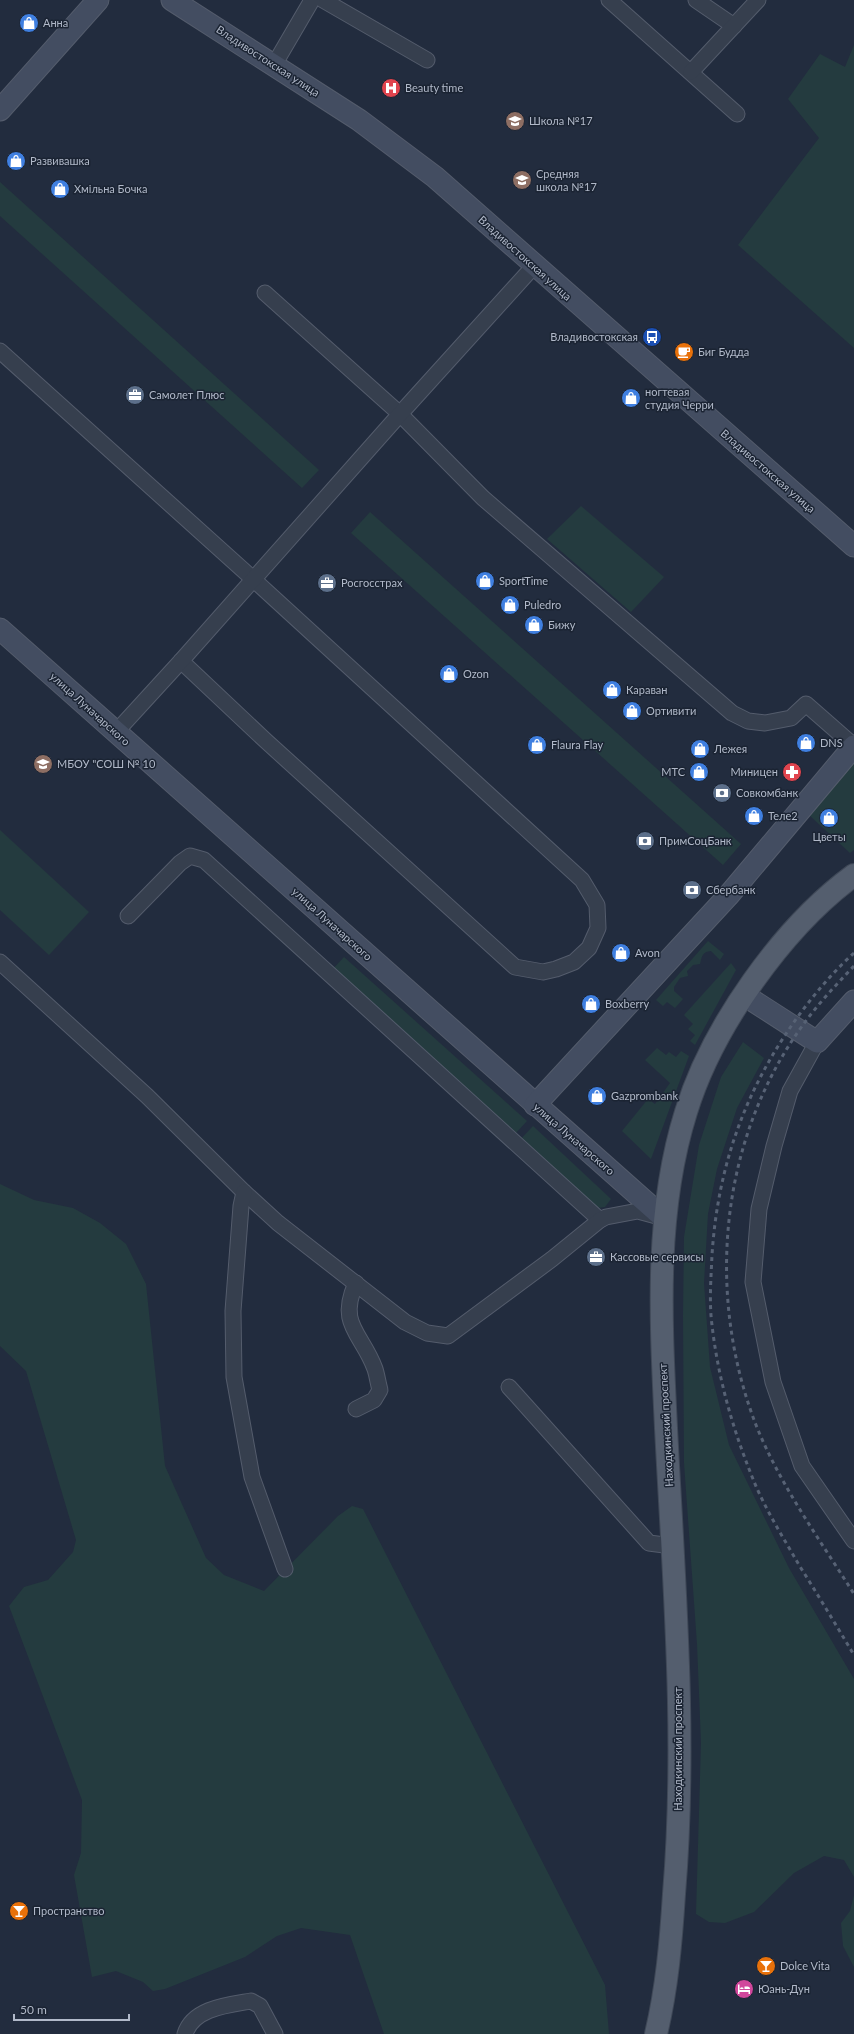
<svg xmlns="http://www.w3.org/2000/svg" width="854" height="2034" font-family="Lato,sans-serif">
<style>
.green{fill:#243b3f}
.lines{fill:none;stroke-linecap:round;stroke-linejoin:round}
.street-casing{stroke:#545c6c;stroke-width:17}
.secondary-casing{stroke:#545c6c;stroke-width:23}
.primary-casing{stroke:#3f4857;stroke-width:24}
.street{stroke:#363f4e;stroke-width:15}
.secondary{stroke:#434d61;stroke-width:21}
.primary{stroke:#545e6e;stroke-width:22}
.rail{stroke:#576275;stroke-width:3;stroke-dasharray:4 4;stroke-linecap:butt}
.labels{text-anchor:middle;stroke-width:3;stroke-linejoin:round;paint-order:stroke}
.poi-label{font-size:11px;fill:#b1b9c9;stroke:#1b2433;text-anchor:start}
.street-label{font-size:11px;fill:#b1b9c9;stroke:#1b2433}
</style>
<rect width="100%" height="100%" fill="#222c3e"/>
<g class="green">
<path d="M854 45V348L738 245 819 138 788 99 820 54 845 67Z"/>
<path d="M0 182 319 470 302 488 0 216Z"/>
<path d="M581 506 664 577 631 612 547 539Z"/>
<path d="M370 512 741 844 723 865 351 533Z"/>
<path d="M854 756V850L850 853 808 814Z"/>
<path d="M0 830 89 912 49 955 0 910Z"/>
<path d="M708 941 724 954 720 960 711 951C702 952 702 956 700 964L693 965 687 971 688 976 680 978 674 987V991L683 999 675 1008 667 1002 663 1006 656 1000Z"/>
<path d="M344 957 527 1121 515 1134 332 970Z"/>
<path d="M731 963 736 970 695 1045 690 1041 695 1035 688 1029 693 1024 684 1015Z"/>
<path d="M743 1042 764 1058 737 1108 717 1169 708 1214 704 1283 710 1367 729 1445 789 1568 854 1679V1877L844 1860 824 1856 794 1873 754 1912 725 1923 709 1922 696 1914 701 1743 697 1644 684 1463 683 1316 684 1237 699 1145 721 1077Z"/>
<path d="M657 1048 666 1055 669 1052 676 1057 681 1051 689 1056 651 1159 622 1131 648 1099 655 1104 670 1083 645 1060Z"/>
<path d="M533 1126 611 1199 605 1207 597 1208 520 1140Z"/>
<path d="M0 1184 34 1200 73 1208 100 1223 126 1244 146 1284 165 1466 206 1558 224 1575 264 1591 338 1516 352 1506 363 1509 605 1985 609 2034H384L350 1935 301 1928 277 1936 245 1957 165 1989 153 1991 143 1982 116 1971 92 1977 74 1875 81 1853 82 1800 9 1606 24 1587 48 1580 73 1552 76 1540 26 1371 0 1346Z"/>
<path d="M854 1895V1967L843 1946 841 1923 850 1911Z"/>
</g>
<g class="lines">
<defs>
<g id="street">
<path d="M323 0 427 60"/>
<path d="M609 0 737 114"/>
<path d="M696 0 734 26"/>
<path d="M274 65 312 0"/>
<path d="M691 72 758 0"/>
<path d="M265 293 400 414 483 498 732 713 748 721 765 723 791 718 806 704 854 746"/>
<path d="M0 351 253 579 582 880 597 905 598 928 589 948 574 962 556 969 543 972 515 967 266 741 181 661"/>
<path d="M116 732 181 661 400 414 534 266"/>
<path d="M128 916 180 863 190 856 204 860 600 1220"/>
<path d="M0 962 147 1096 244 1192 278 1223 405 1322 427 1333 448 1336 552 1259 600 1220 606 1217 638 1211 660 1217"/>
<path d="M817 1042 790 1091 774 1146 759 1209 753 1282 773 1382 802 1466 854 1541"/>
<path d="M244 1192 241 1206 233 1311 234 1377 252 1477 285 1569"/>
<path d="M509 1387 649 1543 672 1546"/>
<path d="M356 1409 374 1400 380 1390C378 1383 377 1375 375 1369 362 1333 337 1325 356 1283"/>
<path d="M185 2034C193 2008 228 2005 251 2001L260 2006 275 2034"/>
</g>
<g id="secondary">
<path d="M172 0 359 120 435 177 854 546"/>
<path d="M0 110 98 0"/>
<path d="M0 629 665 1219"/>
<path d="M744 995 817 1042 854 1001"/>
<path d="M535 1105 728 896 854 746"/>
</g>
<path id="primary" d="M656 2034C667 1988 671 1941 674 1894 687 1739 674 1583 666 1428 661 1323 654 1214 686 1112 712 1027 783 927 854 875"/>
</defs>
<use href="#street" class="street-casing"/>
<use href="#secondary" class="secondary-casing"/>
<use href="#primary" class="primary-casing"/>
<use href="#street" class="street"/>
<use href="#secondary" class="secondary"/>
<use href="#primary" class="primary"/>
<g class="rail">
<path d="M854 953C835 970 818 990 802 1011 747 1085 718 1163 712 1255 711 1278 709 1303 712 1325 718 1378 733 1430 753 1479 765 1509 783 1537 799 1565 818 1595 836 1625 854 1655"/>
<path d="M854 966C835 986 816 1006 800 1029 719 1143 706 1296 756 1425 780 1485 820 1540 854 1594"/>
</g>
</g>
<defs>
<symbol id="shop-disc" viewBox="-11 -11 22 22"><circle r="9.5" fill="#3f7fe0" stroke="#1b2433"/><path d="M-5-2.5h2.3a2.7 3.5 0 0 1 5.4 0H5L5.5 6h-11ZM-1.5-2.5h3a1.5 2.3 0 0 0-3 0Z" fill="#fff"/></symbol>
<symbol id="hospital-disc" viewBox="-11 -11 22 22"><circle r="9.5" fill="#e0444e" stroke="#1b2433"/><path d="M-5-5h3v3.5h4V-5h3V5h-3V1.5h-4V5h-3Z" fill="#fff"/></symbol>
<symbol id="school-disc" viewBox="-11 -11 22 22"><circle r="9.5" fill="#8d6e63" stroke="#1b2433"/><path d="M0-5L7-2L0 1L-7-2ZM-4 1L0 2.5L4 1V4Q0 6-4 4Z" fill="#fff"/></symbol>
<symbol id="bus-disc" viewBox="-11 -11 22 22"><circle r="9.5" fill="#1a4fb4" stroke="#1b2433"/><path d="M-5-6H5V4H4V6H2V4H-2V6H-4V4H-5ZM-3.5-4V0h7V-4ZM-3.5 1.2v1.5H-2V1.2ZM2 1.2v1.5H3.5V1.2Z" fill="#fff"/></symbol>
<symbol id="cafe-disc" viewBox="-11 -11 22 22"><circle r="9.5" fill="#e8710a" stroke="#1b2433"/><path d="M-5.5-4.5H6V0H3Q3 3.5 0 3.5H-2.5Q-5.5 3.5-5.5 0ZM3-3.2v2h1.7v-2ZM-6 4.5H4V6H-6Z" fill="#fff"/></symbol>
<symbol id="office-disc" viewBox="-11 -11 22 22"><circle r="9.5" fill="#5c6f8a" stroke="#1b2433"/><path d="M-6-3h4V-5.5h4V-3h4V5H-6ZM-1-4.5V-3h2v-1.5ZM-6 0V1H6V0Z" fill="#fff"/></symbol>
<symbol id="pharmacy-disc" viewBox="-11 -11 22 22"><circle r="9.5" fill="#e0444e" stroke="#1b2433"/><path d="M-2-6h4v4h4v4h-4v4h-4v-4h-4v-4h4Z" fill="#fff"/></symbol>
<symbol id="bank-disc" viewBox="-11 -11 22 22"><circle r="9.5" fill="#5c6f8a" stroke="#1b2433"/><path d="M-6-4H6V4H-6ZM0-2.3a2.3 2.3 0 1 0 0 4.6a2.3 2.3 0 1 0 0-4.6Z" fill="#fff"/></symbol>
<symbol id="bar-disc" viewBox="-11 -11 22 22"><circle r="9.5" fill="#e8710a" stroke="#1b2433"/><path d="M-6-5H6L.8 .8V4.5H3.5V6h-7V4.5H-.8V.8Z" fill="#fff"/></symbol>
<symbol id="hotel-disc" viewBox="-11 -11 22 22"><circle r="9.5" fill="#d1479c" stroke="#1b2433"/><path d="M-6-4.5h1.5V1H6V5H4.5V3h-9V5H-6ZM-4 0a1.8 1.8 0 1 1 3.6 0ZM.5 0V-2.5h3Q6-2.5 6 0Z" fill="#fff"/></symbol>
</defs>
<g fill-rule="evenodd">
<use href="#shop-disc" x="18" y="12" width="22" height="22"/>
<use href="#hospital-disc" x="380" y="77" width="22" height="22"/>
<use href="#school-disc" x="504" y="110" width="22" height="22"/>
<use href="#shop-disc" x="5" y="150" width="22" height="22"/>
<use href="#school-disc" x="511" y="169" width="22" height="22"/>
<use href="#shop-disc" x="49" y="178" width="22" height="22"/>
<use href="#bus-disc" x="641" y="326" width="22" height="22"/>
<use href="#cafe-disc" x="673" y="341" width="22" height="22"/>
<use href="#office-disc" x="124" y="384" width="22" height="22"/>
<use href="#shop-disc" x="620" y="387" width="22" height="22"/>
<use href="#shop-disc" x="474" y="570" width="22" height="22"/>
<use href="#office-disc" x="316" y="572" width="22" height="22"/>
<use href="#shop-disc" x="499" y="594" width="22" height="22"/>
<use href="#shop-disc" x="523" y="614" width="22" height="22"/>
<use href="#shop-disc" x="438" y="663" width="22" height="22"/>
<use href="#shop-disc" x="601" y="679" width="22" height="22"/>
<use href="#shop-disc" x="621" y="700" width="22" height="22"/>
<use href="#shop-disc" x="795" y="732" width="22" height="22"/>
<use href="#shop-disc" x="526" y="734" width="22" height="22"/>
<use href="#shop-disc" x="689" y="738" width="22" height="22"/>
<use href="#school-disc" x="32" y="753" width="22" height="22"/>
<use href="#shop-disc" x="688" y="761" width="22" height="22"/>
<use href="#pharmacy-disc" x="781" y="761" width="22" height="22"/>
<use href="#bank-disc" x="711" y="782" width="22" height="22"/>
<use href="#shop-disc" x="743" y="805" width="22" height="22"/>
<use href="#shop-disc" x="818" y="807" width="22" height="22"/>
<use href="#bank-disc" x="634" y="830" width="22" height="22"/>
<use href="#bank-disc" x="681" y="879" width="22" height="22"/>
<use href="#shop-disc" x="610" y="942" width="22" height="22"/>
<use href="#shop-disc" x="580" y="993" width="22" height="22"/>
<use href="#shop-disc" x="586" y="1085" width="22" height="22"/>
<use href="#office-disc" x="585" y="1246" width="22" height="22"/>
<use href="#bar-disc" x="8" y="1900" width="22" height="22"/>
<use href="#bar-disc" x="755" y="1955" width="22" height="22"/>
<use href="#hotel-disc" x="733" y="1978" width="22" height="22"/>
</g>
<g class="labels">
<g class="poi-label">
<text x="43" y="27">Анна</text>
<text x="405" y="92">Beauty time</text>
<text x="529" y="125">Школа №17</text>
<text x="30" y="165">Развивашка</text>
<text x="536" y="178">Средняя<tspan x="536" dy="13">школа №17</tspan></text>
<text x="74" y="193">Хмільна Бочка</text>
<text x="638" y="341" text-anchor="end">Владивостокская</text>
<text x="698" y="356">Биг Будда</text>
<text x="645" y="396">ногтевая<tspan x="645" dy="13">студия Черри</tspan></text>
<text x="149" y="399">Самолет Плюс</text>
<text x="499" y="585">SportTime</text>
<text x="341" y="587">Росгосстрах</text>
<text x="524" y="609">Puledro</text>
<text x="548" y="629">Бижу</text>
<text x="463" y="678">Ozon</text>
<text x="626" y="694">Караван</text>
<text x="646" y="715">Ортивити</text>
<text x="820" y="747">DNS</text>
<text x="551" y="749">Flaura Flay</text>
<text x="714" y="753">Лежея</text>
<text x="57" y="768">МБОУ "СОШ № 10</text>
<text x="685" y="776" text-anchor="end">МТС</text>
<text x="778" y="776" text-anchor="end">Миницен</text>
<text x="736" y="797">Совкомбанк</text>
<text x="768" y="820">Теле2</text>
<text x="829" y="841" text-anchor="middle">Цветы</text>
<text x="659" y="845">ПримСоцБанк</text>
<text x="706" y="894">Сбербанк</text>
<text x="635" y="957">Avon</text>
<text x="605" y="1008">Boxberry</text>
<text x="611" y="1100">Gazprombank</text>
<text x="610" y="1261">Кассовые сервисы</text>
<text x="33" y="1915">Пространство</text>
<text x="780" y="1970">Dolce Vita</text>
<text x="758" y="1993">Юань-Дун</text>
</g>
<g class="street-label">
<text transform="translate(268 61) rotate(33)" y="4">Владивостокская улица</text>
<text transform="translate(525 258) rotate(42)" y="4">Владивостокская улица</text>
<text transform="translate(768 471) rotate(41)" y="4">Владивостокская улица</text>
<text transform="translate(90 709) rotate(42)" y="4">улица Луначарского</text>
<text transform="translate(332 924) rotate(42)" y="4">улица Луначарского</text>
<text transform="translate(574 1139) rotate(41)" y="4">улица Луначарского</text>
<text transform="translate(666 1425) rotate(-93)" y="4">Находкинский проспект</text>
<text transform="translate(678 1749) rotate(-90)" y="4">Находкинский проспект</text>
</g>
</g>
<path d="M14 2014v6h115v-6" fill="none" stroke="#b1b9c9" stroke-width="2"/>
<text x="20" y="2014" font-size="12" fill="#b1b9c9" stroke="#1b2433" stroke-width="3" paint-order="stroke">50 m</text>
</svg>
